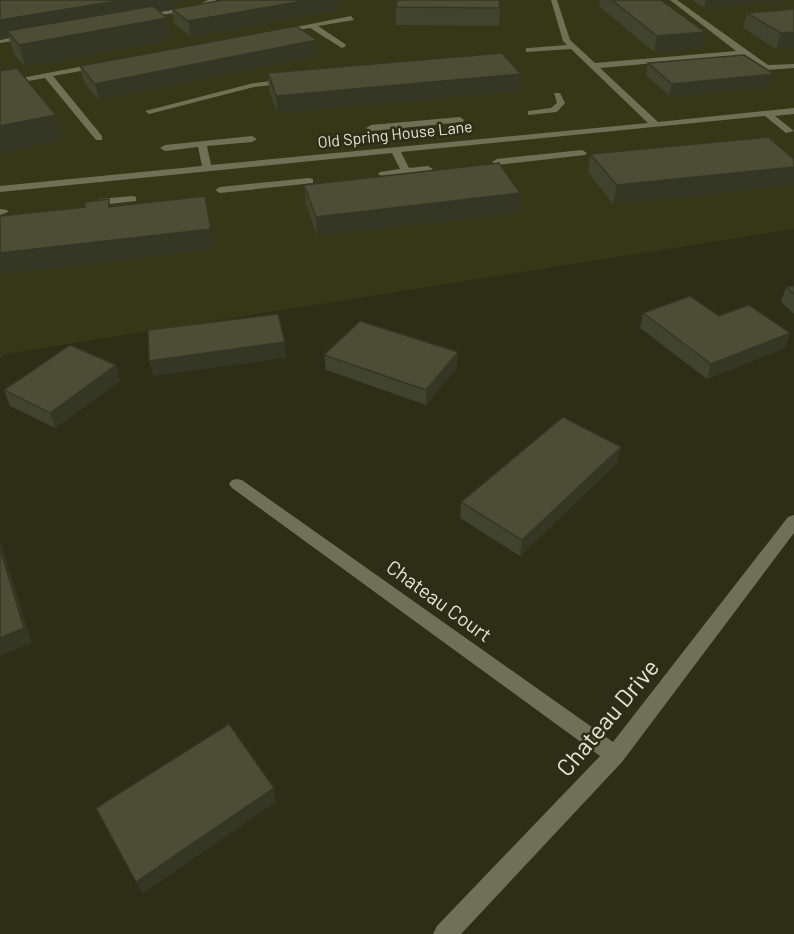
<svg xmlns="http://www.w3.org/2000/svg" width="794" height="934" font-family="Barlow,sans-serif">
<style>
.built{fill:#353817}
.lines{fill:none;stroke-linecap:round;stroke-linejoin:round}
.minor{fill:#6e7155;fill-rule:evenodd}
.wall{fill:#40432d}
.shaded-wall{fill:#343724}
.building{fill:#4b4e34;stroke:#343724;stroke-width:1.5}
.labels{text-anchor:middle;stroke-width:5;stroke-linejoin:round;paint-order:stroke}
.far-street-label{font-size:16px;fill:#e2e4d4;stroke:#2c2e15}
.street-label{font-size:20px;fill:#e2e4d4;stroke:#2c2e15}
.near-street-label{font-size:24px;fill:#e2e4d4;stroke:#2c2e15}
</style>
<rect width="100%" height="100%" fill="#2c2e15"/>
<path class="built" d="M0 0H794V229L5 354 0 358Z"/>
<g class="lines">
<g class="minor">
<path d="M208 0H217L199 9 142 18 138 16 197 5Z"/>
<path d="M551 0H557L570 40 595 63 736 51 670 0H677L768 65 794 64V68L766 70 742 55 600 68 658 122 794 108V114L775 116 794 131 786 133 765 116 401 152 409 168 428 166 433 169 428 172 383 177 378 174 380 172 400 169 392 153 0 192V186L202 166 198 147 165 151 160 148 165 145 252 136 257 139 252 142 207 146 211 165 648 123 571 49 526 52V48H529L567 45 563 41Z"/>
<path d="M351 16 354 20 318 26 345 44 346 46 342 48 310 28 280 33 276 31Z"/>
<path d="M30 34 33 38 0 43V39Z"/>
<path d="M100 63 104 65 103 67 53 76 102 136V140H96L45 78 0 86V82Z"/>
<path d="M289 79 293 81 292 83 254 87 149 114 145 111 254 83Z"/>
<path d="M554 93H560L565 103 557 112 528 115V111L551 108 557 103Z"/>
<path d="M460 117 464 120 463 122 371 131 366 128 371 125Z"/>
<path d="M582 150 587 153 585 155 497 165 492 162 497 159Z"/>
<path d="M309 178 313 179V183L220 193 215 190 220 187Z"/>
<path d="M132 196 136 197V201L100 205 95 202 100 199Z"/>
<path d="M0 209 7 210 8 212 0 215Z"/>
<path d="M237 479 242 480 613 742 788 517 794 515V533L622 762 461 934H433L437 926 600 756 232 488 229 484 232 480Z"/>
</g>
</g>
<g class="wall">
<path d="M0 0 171 5V10L160 12 171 40 25 67 14 54 9 38 0 40Z"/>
<path d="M600 0H661L705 32 702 48 654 52 599 6Z"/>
<path d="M692 0H794L704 8Z"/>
<path d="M396 7 500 8 499 26 396 25Z"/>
<path d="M172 9 339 10 191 37 174 24Z"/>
<path d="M794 9V47L776 49 743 28 747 13Z"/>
<path d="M318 56 99 100 84 83 80 66Z"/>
<path d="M648 63 774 74 770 87 669 96 646 75Z"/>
<path d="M268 73 521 74 519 91 277 113 269 90Z"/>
<path d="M590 154 794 159V185L613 204 588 172Z"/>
<path d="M304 185 520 193 519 212 317 236 306 204Z"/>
<path d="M794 286V314L781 302 786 287Z"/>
<path d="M643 313 719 316 790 333 785 348 707 379 640 328Z"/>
<path d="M324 355 457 368 426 405 326 370Z"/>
<path d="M116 365 120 381 55 428 10 406 4 390Z"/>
<path d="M617 463 520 556 460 518 461 502Z"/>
</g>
<g class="shaded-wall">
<path d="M123 0H188L171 5V10L13 38 7 31 9 38 0 40V20Z"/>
<path d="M309 0H339V10L191 37 188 21Z"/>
<path d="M706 0H794L704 8Z"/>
<path d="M167 18 171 40 25 67 19 45Z"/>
<path d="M705 32 702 48 654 52 657 36Z"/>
<path d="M794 32V47L776 49 781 33Z"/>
<path d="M317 40 318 56 99 100 95 84Z"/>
<path d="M0 56 5 72 0 73Z"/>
<path d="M521 74 519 91 277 113 276 96Z"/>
<path d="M774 74 770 87 669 96 672 84Z"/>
<path d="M56 115 62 140 2 153 0 146V126Z"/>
<path d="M794 167V185L613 204 617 185Z"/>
<path d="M520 193 519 212 317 236 316 217Z"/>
<path d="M211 229 214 249 0 274V253Z"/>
<path d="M790 333 785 348 707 379 711 364Z"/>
<path d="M285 342 286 358 153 376 149 361Z"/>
<path d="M458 352 457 368 426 405V390Z"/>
<path d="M116 365 120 381 55 428 50 413Z"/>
<path d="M621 447 617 463 520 556 522 540Z"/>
<path d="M0 540 32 643 0 656Z"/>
<path d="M274 788 276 802 142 894 136 882Z"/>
</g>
<g class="building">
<path d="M0 0H123L0 20Z"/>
<path d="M224 0H309L188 21 172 9Z"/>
<path d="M397 0H499L500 8 396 7Z"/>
<path d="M612 0H661L705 32 657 36Z"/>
<path d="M153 6 167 18 19 45 7 31Z"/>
<path d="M794 9V32L781 33 747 13Z"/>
<path d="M296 26 317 40 95 84 80 66Z"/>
<path d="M502 53 521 74 276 96 268 73Z"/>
<path d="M744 55 774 74 672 84 648 63Z"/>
<path d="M17 68 56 115 0 126V71Z"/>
<path d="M768 137 794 159V167L617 185 590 154Z"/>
<path d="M499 163 520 193 316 217 304 185Z"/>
<path d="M205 196 211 229 0 253V216L85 207V202L109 199V207Z"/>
<path d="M794 286V294L786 287Z"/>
<path d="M690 296 719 316 749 305 790 333 711 364 643 313Z"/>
<path d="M278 314 285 342 149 361 148 330Z"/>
<path d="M360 321 458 352 426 390 324 355Z"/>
<path d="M70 345 116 365 50 413 4 390Z"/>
<path d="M563 417 621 447 522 540 461 502Z"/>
<path d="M0 549 24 628 0 638Z"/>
<path d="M229 724 274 788 136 882 96 808Z"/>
</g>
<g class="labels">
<g class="far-street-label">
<text transform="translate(395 134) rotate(-6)" y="6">Old Spring House Lane</text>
</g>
<g class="street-label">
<text transform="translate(439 601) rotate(36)" y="7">Chateau Court</text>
</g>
<g class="near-street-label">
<text transform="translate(608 718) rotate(-50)" y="8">Chateau Drive</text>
</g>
</g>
</svg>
